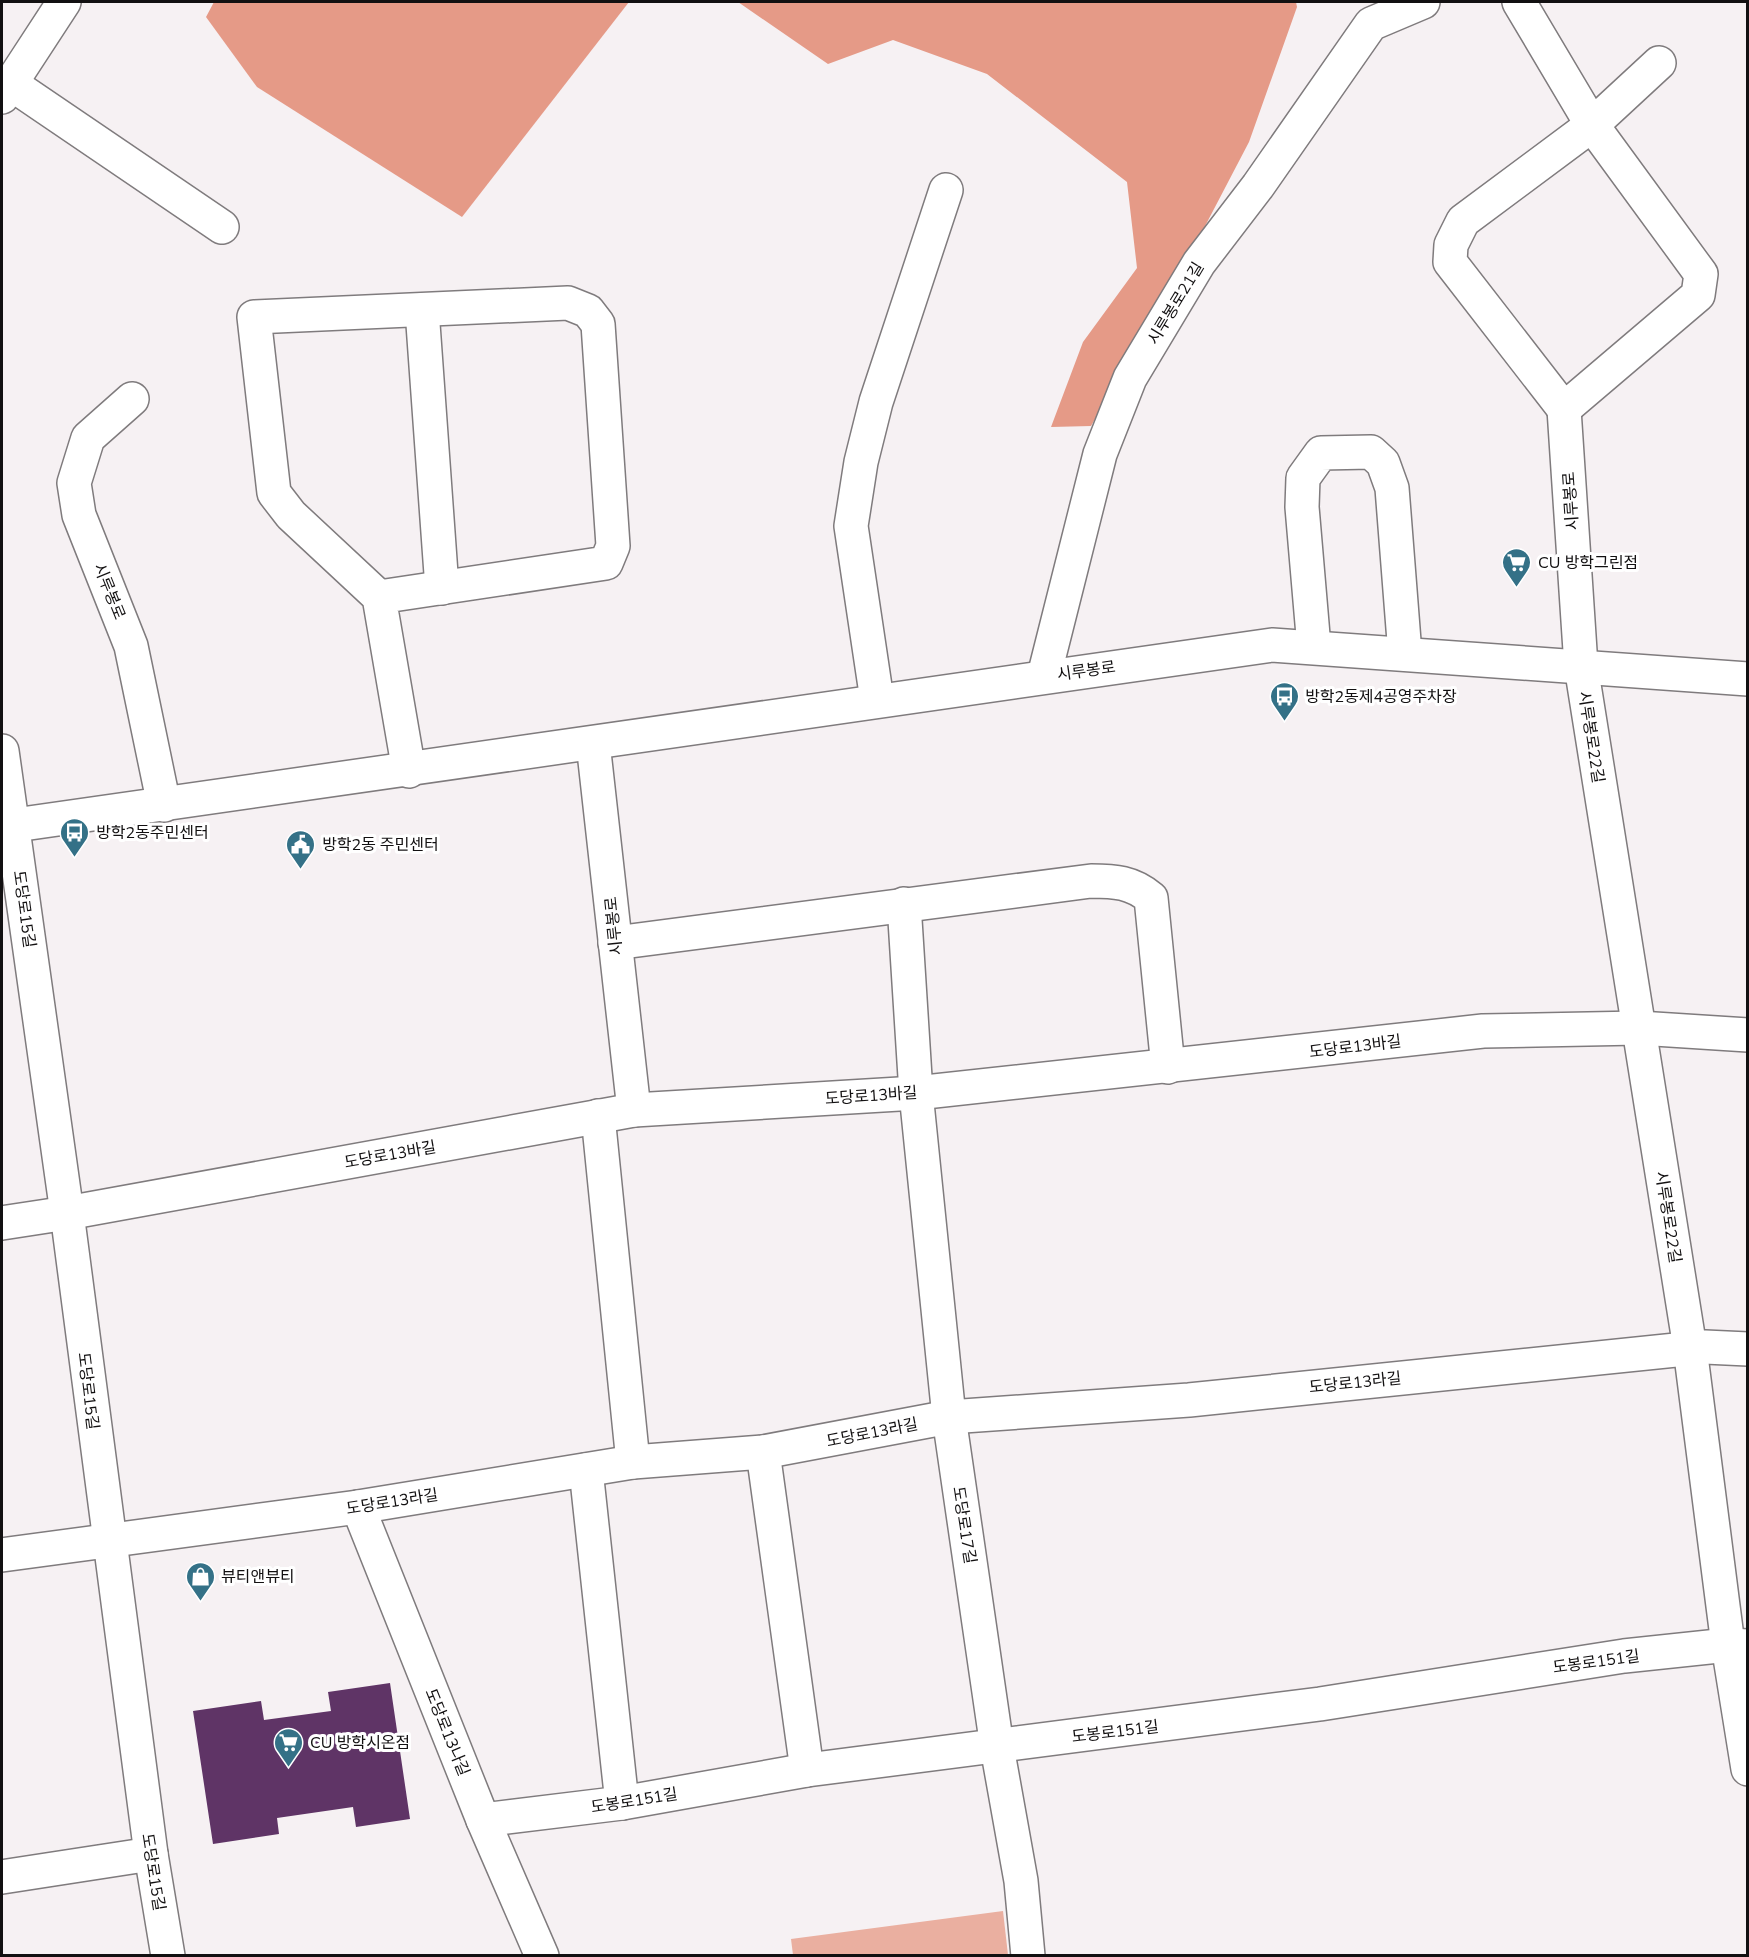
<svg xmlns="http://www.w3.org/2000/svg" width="1749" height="1957" font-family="'Nunito Sans','Noto Sans KR',sans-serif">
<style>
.green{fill:#eaafa0}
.forest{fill:#e59a87}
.building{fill:#5f3466}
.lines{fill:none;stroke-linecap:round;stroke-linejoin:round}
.minor-casing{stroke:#7f7b7d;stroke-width:36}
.minor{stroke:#fff;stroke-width:33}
.labels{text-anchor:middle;stroke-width:6;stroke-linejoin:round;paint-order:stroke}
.street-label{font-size:16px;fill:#121011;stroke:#fff}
.poi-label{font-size:16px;fill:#121011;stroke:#fff;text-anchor:start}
</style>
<rect width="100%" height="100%" fill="#f6f1f3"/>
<path class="green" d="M1003 1911 1008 1955H793L791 1939Z"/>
<g class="forest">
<path d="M214 2H629L462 217 257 87 206 17Z"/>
<path d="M738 2H1296L1297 7 1249 142 1191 253 1091 426 1051 427 1083 342 1137 268 1127 182 987 74 893 40 828 64Z"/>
</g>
<path class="building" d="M390 1683 410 1819 356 1827 353 1807 277 1818 279 1834 213 1844 193 1711 261 1701 264 1720 331 1711 328 1692Z"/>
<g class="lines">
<defs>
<g id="minor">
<path d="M1519 2 1592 125 1701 274 1698 295 1564 409 1450 262 1451 245 1463 221 1592 125 1659 63"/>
<path d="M10 83 222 227"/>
<path d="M2 97 64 2"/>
<path d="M422 310 442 588"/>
<path d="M132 399 88 438 74 483 79 515 131 646 164 805"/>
<path d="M1564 409 1581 666 1690 1348 1728 1645 1748 1769"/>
<path d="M379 597 606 563 613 546 598 324 588 311 568 303 254 317 274 493 291 515 379 597 409 771"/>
<path d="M1314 647 1302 507 1303 478 1321 453 1371 452 1383 463 1392 488 1405 654"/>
<path d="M1044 676 1100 454 1130 378 1199 263 1258 186 1371 24 1423 2"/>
<path d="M877 700 851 526 861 462 876 402 946 190"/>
<path d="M593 743 634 1110"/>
<path d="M2 751 67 1213 151 1854 168 1956"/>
<path d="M2 827 1272 645 1748 679"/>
<path d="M904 904 916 1093 949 1417 997 1747 1021 1881 1028 1956"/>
<path d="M615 943 1091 881C1115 881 1132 882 1151 898L1168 1067"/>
<path d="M598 1116 633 1462"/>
<path d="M2 1223 67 1213 634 1110 916 1093 1483 1031 1639 1028 1748 1035"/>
<path d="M763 1452 807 1770"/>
<path d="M586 1470 622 1803"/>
<path d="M358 1507 483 1820 542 1956"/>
<path d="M2 1555 358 1507 633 1462 763 1452 949 1417 1189 1400 1705 1347 1748 1349"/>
<path d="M483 1820 622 1803 807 1770 1320 1704 1624 1656 1728 1645 1748 1646"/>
<path d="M2 1877 151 1854"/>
</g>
</defs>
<use href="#minor" class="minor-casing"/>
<use href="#minor" class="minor"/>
</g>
<defs>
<symbol id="supermarket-pin" viewBox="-11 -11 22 30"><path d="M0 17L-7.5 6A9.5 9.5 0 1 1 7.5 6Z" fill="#347187" stroke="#fff"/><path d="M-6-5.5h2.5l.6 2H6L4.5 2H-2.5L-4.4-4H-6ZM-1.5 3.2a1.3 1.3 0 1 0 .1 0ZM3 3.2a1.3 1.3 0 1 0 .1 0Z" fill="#fff"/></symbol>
<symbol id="bus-pin" viewBox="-11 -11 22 30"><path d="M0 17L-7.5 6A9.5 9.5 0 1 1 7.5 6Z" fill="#347187" stroke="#fff"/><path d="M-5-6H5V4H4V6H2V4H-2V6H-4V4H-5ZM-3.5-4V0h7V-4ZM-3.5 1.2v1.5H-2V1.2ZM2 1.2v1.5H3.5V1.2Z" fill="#fff"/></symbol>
<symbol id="civic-pin" viewBox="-11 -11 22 30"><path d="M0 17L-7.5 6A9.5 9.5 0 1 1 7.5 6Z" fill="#347187" stroke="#fff"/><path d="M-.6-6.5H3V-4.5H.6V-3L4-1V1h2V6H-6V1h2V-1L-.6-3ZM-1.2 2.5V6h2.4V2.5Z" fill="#fff"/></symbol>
<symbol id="shop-pin" viewBox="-11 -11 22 30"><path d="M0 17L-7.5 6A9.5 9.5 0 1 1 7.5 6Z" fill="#347187" stroke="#fff"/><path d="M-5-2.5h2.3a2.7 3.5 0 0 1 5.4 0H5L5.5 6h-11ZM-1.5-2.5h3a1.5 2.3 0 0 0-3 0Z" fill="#fff"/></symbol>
</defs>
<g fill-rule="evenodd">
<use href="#supermarket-pin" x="1500" y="546" width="33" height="45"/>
<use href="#bus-pin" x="1268" y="680" width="33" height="45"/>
<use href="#bus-pin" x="58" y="816" width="33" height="45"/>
<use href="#civic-pin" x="284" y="828" width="33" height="45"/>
<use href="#shop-pin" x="184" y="1560" width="33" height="45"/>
<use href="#supermarket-pin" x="272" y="1726" width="33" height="45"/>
</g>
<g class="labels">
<g class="street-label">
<text transform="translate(1175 303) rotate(-59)" y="6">시루봉로21길</text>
<text transform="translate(1570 501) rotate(-94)" y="6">시루봉로</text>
<text transform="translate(110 591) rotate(68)" y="6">시루봉로</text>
<text transform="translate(1086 670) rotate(-8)" y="6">시루봉로</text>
<text transform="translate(1592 737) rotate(81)" y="6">시루봉로22길</text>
<text transform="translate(25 909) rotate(82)" y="6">도당로15길</text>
<text transform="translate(613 926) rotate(-96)" y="6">시루봉로</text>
<text transform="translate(1355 1046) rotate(-7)" y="6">도당로13바길</text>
<text transform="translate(871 1095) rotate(-4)" y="6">도당로13바길</text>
<text transform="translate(390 1154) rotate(-10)" y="6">도당로13바길</text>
<text transform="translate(1669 1217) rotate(81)" y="6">시루봉로22길</text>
<text transform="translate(1355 1382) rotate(-6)" y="6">도당로13라길</text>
<text transform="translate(89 1391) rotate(83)" y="6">도당로15길</text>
<text transform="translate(872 1432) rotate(-11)" y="6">도당로13라길</text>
<text transform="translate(392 1501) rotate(-9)" y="6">도당로13라길</text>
<text transform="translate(965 1525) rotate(81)" y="6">도당로17길</text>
<text transform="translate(1596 1661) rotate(-8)" y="6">도봉로151길</text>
<text transform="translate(1115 1731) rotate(-7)" y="6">도봉로151길</text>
<text transform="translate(448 1732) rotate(68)" y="6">도당로13나길</text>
<text transform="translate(634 1800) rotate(-9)" y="6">도봉로151길</text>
<text transform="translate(154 1872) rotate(81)" y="6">도당로15길</text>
</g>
<g class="poi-label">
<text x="1538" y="568">CU 방학그린점</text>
<text x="1305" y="702">방학2동제4공영주차장</text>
<text x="96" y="838">방학2동주민센터</text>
<text x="322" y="850">방학2동 주민센터</text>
<text x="221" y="1582">뷰티앤뷰티</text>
<text x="310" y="1748">CU 방학시온점</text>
</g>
</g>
<rect width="1749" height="1957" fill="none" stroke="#121011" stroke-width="6"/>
</svg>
